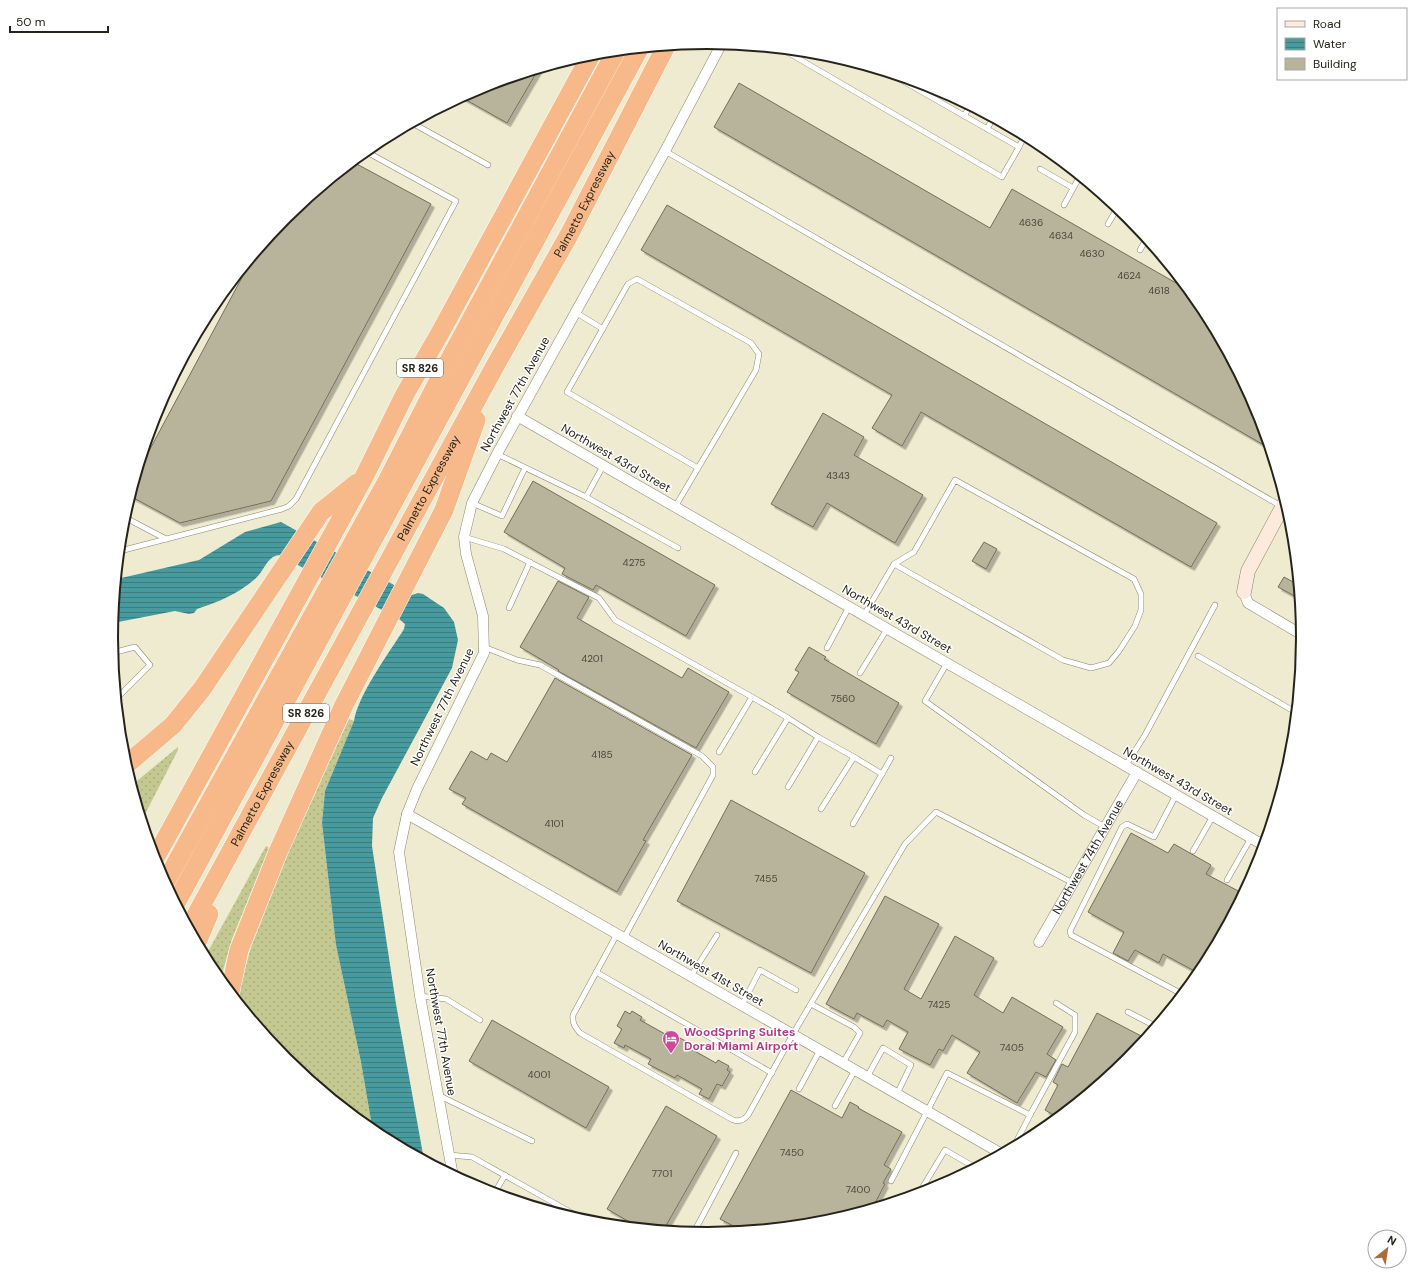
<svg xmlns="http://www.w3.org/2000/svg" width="1415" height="1277" font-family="'DM Sans',sans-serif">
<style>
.grass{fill:url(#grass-dots)}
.water{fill:url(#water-rules)}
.building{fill:#b8b39b;stroke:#726e57;filter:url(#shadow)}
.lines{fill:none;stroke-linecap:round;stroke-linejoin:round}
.lane-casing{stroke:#8a866e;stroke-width:6}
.street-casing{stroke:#8a866e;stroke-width:11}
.secondary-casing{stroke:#8a866e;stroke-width:15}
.highway-casing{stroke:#fff;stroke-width:20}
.lane{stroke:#fff;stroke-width:5}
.street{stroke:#fff;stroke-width:10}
.secondary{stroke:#fdeadc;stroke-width:14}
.highway{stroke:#f7b989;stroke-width:19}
.labels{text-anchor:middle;stroke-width:3;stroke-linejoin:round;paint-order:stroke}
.number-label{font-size:10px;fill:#4a483a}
.shield{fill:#fff;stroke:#67665f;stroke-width:1}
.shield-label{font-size:11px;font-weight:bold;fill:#26241a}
.street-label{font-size:12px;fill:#26241a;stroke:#fff}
.hotel-label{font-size:12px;font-weight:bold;fill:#b23c85;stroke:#fff;text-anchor:start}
.rim{fill:none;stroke:#26241a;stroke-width:2}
</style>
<defs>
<pattern id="grass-dots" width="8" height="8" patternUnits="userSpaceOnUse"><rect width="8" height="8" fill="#c4c991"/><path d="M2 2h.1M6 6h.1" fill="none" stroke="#a8ac7c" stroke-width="1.8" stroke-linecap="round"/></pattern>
<pattern id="water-rules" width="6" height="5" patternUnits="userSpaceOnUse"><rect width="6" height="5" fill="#479a9d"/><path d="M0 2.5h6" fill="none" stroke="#3b7d7f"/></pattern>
<filter id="shadow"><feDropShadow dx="3.5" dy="3.5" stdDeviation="0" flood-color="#0004"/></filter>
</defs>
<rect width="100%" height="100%" fill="#efebd1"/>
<g class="grass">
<path d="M349 719 354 721 325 791 322 823 336 945 361 1062 373 1132 286 1060 238 1002 240 988 251 947 289 849Z"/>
<path d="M178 747V750L142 820 132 785Z"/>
<path d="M266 846 269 848 232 939 220 981 211 970 205 957Z"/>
</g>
<path class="water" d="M281 522 412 595 418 593 423 594 444 608 454 622 458 640 452 668 382 798 373 818 372 846 396 1004 424 1160 373 1132 361 1062 336 945 322 823 325 791 354 721C358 695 389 653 404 629L405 624 399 619 279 555C266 557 264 572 255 579 238 594 218 602 197 609L194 613 189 614 175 611 113 623 117 579 199 560 245 532Z"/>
<g class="building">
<path d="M538 70 507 123 461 97 479 87Z"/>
<path d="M739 83 990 228 1012 189 1190 291 1204 307 1259 410 1266 436 1262 444 714 127Z"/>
<path d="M353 162 431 204 271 501 180 523 130 496 140 463 142 464 254 255 286 217Z"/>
<path d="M667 205 1217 523 1191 567 921 412 902 446 872 428 892 395 641 250Z"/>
<path d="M823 413 864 437 854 455 923 495 895 543 827 503 813 527 771 504Z"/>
<path d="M533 481 715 585 686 636 596 585 593 590 562 574 565 568 504 532Z"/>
<path d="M984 542 997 549 986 569 972 561Z"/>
<path d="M1284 577 1299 585 1300 599 1278 587Z"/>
<path d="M558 581 589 597 577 618 682 678 688 668 729 692 696 748 558 671 559 670 520 647Z"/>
<path d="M809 647 826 657 824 659 899 703 876 744 787 692 799 672 795 670Z"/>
<path d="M555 678 692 755 643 840 646 841 617 892 462 804 466 798 449 789 471 751 487 760 491 753 507 762Z"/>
<path d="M731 800 865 873 811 973 677 901Z"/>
<path d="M1131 833 1168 853 1174 844 1211 865 1206 874 1244 894 1200 974 1163 954 1159 963 1135 950 1128 961 1113 953 1124 932 1088 912Z"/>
<path d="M885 896 939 924 904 989 921 999 955 936 994 958 974 995 1003 1013 1012 997 1063 1027 1047 1054 1056 1060 1046 1077 1036 1072 1017 1103 967 1073 980 1052 952 1035 943 1051 939 1049 930 1065 899 1049 908 1032 887 1020 883 1027 857 1013 854 1019 826 1004Z"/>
<path d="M625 1011 630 1014 632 1011 642 1017 640 1020 665 1034 667 1031 693 1045 691 1049 716 1063 718 1060 729 1066 727 1070 730 1072 722 1086 717 1084 709 1099 699 1094 702 1089 677 1075 675 1078 648 1064 651 1059 625 1045 624 1048 614 1043 622 1029 617 1026Z"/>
<path d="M1097 1013 1147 1039 1129 1060 1059 1118 1045 1110 1058 1085 1053 1082 1062 1064 1068 1067Z"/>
<path d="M492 1020 609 1087 586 1128 469 1061Z"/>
<path d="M791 1090 842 1118 850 1102 859 1107 858 1108 902 1132 884 1165 891 1169 883 1183 885 1184 872 1209 824 1224 743 1231 720 1219Z"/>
<path d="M666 1106 717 1136 663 1231 640 1228 607 1209Z"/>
</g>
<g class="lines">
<defs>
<g id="lane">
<path d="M782 49 1002 177 1019 147 889 73"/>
<path d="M964 116 970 106"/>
<path d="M412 123 488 165"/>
<path d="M987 129 993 118"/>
<path d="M1019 147 1025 135"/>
<path d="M665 151 1281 506"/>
<path d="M1040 169 1073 188"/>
<path d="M1064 205 1080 176"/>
<path d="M1108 224 1118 207"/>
<path d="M1140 250 1147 238"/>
<path d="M1168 265V264"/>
<path d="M575 312 603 329"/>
<path d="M497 454 586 497"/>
<path d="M603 466 586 497 678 548"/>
<path d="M472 503 502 516 525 468"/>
<path d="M675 507 756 370 759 354 751 343 637 279 628 284 567 392 698 468"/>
<path d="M124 517 166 539"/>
<path d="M464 537 504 549 599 598 615 620 752 697 719 752"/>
<path d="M120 551 282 509 289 506 296 499 456 201 365 151"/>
<path d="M509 608 530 562"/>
<path d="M864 615 894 564 914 552 955 480 1134 579 1141 594V610L1135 626 1119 651 1109 663 1091 668 1063 660 894 564"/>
<path d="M484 647 517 660 540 665 702 756 713 767V775L624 938"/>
<path d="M827 648 849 607"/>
<path d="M112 653 135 647 150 665 117 698"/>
<path d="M1198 656 1297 713"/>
<path d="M947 663 925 701 1084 815 1105 827"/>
<path d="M860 673 887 629"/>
<path d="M752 697 788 718 755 772"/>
<path d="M788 718 818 737 788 787"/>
<path d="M818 737 854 757 821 809"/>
<path d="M1126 765 1145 735 1215 605"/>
<path d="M882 774 891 758"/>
<path d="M1176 795 1154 837 1127 824 1122 827 1070 931 1071 935 1182 994"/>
<path d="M853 824 882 774 854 757"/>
<path d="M1193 851 1213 816"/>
<path d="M1227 880 1251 838"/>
<path d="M617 934 573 1015C572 1023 575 1027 580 1033L733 1120C739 1122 744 1120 748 1115L793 1034 905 844 936 812 1073 883"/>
<path d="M596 972 772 1073"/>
<path d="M691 976 717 935"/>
<path d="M420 996 446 999 480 1020"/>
<path d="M811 1004 854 1027 860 1033 843 1063"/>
<path d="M742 1005 760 970 796 990"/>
<path d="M1128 1012 1157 1027"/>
<path d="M867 1077 883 1048 911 1065 897 1094"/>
<path d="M799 1089 820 1050"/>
<path d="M438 1095 532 1141"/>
<path d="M835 1106 855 1070"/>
<path d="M1030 1115 1075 1032V1015L1056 1003"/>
<path d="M449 1155 472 1157 590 1223"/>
<path d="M891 1181 947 1073 1030 1115 1013 1148"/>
<path d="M494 1194 505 1175"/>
<path d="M918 1195 945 1150 976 1168"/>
<path d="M693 1234 736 1153"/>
</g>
<g id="street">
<path d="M517 416 1265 846"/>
<path d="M1244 592 1248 603 1304 636"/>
<path d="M407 814 1002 1154"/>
<path id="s1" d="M1039 942 1137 772"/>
<path d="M453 1176 420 996 399 852 407 814 417 789 484 653 483 616 466 554 464 537 472 503 497 454 665 151 722 43"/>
</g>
<path id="secondary" d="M1244 592 1248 571 1286 500"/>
<g id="highway">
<path d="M126 765 173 725 202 689 321 512 357 483"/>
<path d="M154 860 364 477 405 394 440 333 592 53"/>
<path d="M165 883 386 483 444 370 616 51"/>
<path d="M176 903 639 49"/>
<path id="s2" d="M189 928 495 366 569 235 666 46"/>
<path d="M197 942 209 914"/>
<path d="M230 992 239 950 245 935 278 852 344 705 444 510 476 420"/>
</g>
</defs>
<use href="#lane" class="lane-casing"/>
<use href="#street" class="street-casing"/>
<use href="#secondary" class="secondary-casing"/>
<use href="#highway" class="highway-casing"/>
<use href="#lane" class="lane"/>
<use href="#street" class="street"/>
<use href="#secondary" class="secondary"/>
<use href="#highway" class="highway"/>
</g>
<defs>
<symbol id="hotel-pin" viewBox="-11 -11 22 30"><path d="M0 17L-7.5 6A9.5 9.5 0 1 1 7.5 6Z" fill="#d1479c" stroke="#fff"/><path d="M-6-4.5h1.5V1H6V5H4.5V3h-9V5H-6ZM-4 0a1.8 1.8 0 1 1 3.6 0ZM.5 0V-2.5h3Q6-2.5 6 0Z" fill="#fff"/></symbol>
</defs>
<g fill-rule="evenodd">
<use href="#hotel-pin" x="661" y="1029" width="20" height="27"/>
</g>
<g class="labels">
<g class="number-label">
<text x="1031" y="226">4636</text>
<text x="1061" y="239">4634</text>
<text x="1092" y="257">4630</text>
<text x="1129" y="279">4624</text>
<text x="1159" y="294">4618</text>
<text x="838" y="479">4343</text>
<text x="634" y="566">4275</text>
<text x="592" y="662">4201</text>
<text x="843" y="702">7560</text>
<text x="602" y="758">4185</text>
<text x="554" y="827">4101</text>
<text x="766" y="882">7455</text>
<text x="939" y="1008">7425</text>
<text x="1012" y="1051">7405</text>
<text x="539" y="1078">4001</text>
<text x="792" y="1156">7450</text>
<text x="662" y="1177">7701</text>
<text x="858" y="1193">7400</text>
</g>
<g class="shield">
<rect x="397" y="359" width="46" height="18" rx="3"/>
<rect x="283" y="704" width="46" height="18" rx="3"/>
</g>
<g class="shield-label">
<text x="420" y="372">SR 826</text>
<text x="306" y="717">SR 826</text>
</g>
<g class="street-label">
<text dy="4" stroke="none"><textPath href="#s2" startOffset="825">Palmetto Expressway</textPath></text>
<text transform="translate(515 394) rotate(-61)" y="4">Northwest 77th Avenue</text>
<text transform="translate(616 458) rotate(30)" y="4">Northwest 43rd Street</text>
<text dy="4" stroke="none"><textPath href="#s2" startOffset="501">Palmetto Expressway</textPath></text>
<text transform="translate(897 619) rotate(30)" y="4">Northwest 43rd Street</text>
<text transform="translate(442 707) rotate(-64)" y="4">Northwest 77th Avenue</text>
<text transform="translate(1178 781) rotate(30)" y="4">Northwest 43rd Street</text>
<text dy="4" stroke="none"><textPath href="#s2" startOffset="153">Palmetto Expressway</textPath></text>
<text dy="4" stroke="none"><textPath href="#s1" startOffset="98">Northwest 74th Avenue</textPath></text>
<text transform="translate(711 973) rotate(30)" y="4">Northwest 41st Street</text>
<text transform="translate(441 1032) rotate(80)" y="4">Northwest 77th Avenue</text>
</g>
<g class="hotel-label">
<text x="684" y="1036">WoodSpring Suites<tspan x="684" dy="14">Doral Miami Airport</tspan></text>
</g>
</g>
<path d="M0 0H1415V1277H0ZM118 638a589 589 0 1 1 1178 0a589 589 0 1 1-1178 0Z" fill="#fff" fill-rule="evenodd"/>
<path class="rim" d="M118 638a589 589 0 1 1 1178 0a589 589 0 1 1-1178 0Z"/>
<rect x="1277" y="8" width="130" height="72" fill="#ffffff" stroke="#a8a7a3"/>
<rect x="1285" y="21" width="20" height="6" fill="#fdeadc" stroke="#a8a7a3"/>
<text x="1313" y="28" font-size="12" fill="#26241a">Road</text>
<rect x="1285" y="38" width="20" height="12" fill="url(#water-rules)" stroke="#a8a7a3"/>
<text x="1313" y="48" font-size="12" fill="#26241a">Water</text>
<rect x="1285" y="58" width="20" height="12" fill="#b8b39b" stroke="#a8a7a3"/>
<text x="1313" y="68" font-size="12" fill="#26241a">Building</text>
<g transform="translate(1387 1249) rotate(30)"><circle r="19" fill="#ffffff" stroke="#a8a7a3"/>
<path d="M0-3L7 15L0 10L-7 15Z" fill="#ac6c35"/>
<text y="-6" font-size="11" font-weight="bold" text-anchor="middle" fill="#26241a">N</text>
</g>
<path d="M10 26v6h98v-6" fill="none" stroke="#26241a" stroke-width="2"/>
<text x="16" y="26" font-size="12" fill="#26241a" stroke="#ffffff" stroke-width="3" paint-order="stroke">50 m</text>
</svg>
